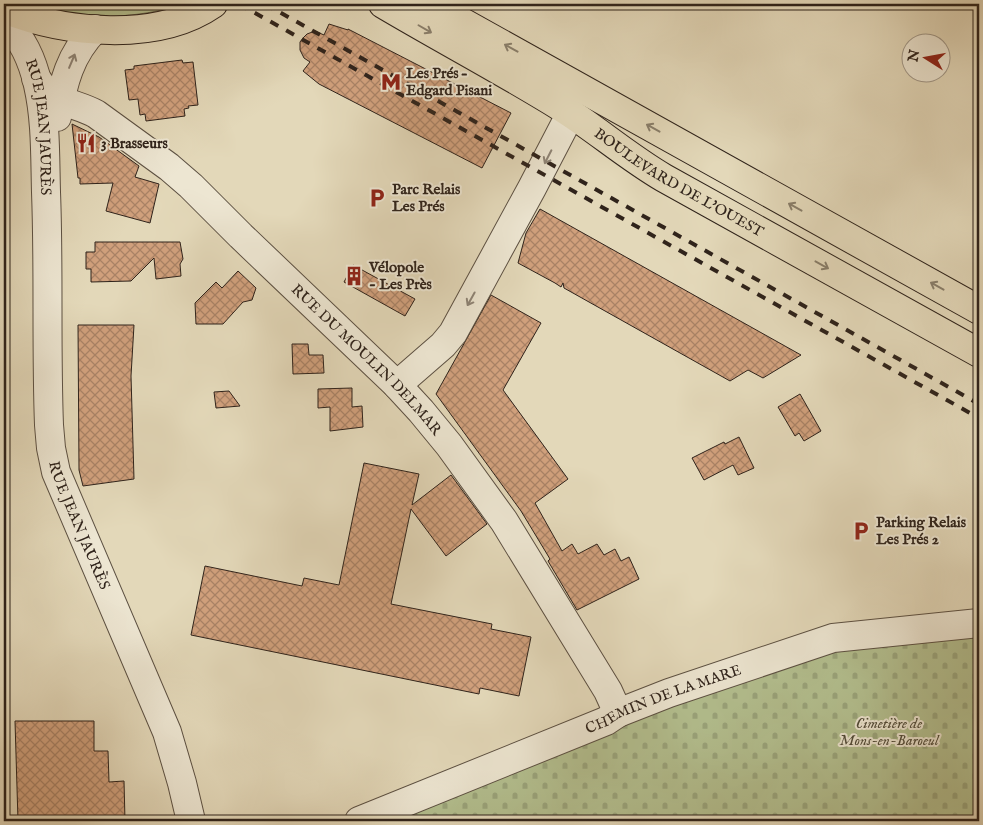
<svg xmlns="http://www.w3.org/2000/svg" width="983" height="825" font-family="'IM FELL English',serif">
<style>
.grass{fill:url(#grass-tufts);stroke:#717155}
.cemetery{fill:url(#cemetery-stones);stroke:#717155}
.building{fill:url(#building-cross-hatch);stroke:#2f231b}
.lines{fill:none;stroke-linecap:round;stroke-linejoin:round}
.minor-casing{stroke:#5c5042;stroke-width:30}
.major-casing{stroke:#2f231b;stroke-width:30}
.minor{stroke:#ede6d2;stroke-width:28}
.major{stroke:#e3d8b9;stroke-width:28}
.rail{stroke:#2f231b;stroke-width:4;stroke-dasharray:9 9;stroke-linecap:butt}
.oneway{stroke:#897e6a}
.oneway2{stroke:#8e8476}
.labels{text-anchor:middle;stroke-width:4;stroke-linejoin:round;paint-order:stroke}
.poi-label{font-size:15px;font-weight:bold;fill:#2f231b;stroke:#ede6d2;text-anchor:start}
.street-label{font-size:15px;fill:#2f231b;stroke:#ede6d2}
.park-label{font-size:15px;font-style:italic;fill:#504a38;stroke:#ede6d2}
</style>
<defs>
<pattern id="grass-tufts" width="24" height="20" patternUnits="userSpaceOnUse" patternTransform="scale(1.25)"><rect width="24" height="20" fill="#b3bf8f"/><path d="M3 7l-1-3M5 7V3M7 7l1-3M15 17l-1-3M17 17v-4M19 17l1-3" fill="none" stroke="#9aa47b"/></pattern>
<pattern id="cemetery-stones" width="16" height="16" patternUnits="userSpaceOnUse" patternTransform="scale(1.25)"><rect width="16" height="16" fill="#b3bf8f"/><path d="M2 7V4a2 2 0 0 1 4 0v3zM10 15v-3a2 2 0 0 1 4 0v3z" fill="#9aa47b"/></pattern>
<pattern id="building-cross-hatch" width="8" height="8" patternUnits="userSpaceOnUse" patternTransform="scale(1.25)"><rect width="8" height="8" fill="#d0a07c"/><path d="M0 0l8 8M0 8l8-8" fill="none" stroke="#a98265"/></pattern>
</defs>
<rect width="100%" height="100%" fill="#e3d8b9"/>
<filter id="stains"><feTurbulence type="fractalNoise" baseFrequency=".004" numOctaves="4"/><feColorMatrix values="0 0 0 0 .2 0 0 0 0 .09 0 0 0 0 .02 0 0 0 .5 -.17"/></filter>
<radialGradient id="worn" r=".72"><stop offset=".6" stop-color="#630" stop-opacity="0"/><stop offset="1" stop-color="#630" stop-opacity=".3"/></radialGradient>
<path class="grass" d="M29 4H185C145 16 104 20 63 12 51 10 40 7 29 4Z"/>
<path class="cemetery" d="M979 630V821H393L674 702 832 652Z"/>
<g class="building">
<path d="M329 24 348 30V29L511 113 482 168 319 84 303 71 310 62 304 58 300 50V42L303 38 307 34 315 31 324 35Z"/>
<path d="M182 60 183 63 193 62 198 105 188 106 189 108 184 109 185 116 146 121 145 114 140 115 138 99 129 100 125 70 134 69V66Z"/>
<path d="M72 124 99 137 139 166 135 177 159 184 150 223 106 211 113 183 80 184V178H78Z"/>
<path d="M540 209 801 355 763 378 748 370 730 381 564 288 563 283 561 287 555 283 518 263 526 233Z"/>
<path d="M95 242H180L183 259 180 264 181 276 156 279 154 258 131 281 91 282V269H86V252H95Z"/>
<path d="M353 265 415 299 405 316 344 282Z"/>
<path d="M238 271 256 288 252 300 243 302 223 324H196L195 303 216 282 222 288Z"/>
<path d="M491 295 541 323 503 390 568 479 535 503 562 551 572 544 578 554 597 544 604 555 615 549 621 561 629 557 639 579 577 610 548 561 550 559 521 511 436 394Z"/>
<path d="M78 325H134L131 376 134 479 83 486 79 470Z"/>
<path d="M292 344H308L309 355H323L324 373 293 374Z"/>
<path d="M352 388V407L362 406 363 427 330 431V407L318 408V389Z"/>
<path d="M229 391 240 406 216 408 214 392Z"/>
<path d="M800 394 821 431 804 441 799 433 795 436 778 407Z"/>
<path d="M739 437 754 468 738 475 733 465 704 480 692 458 724 442 725 444Z"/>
<path d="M364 463 419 474 412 505 451 475 487 524 446 556 411 509 391 604 492 624 491 629 531 637 519 696 480 688 479 694 191 635 205 566 302 586 304 578 339 585Z"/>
<path d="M15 721H94V751H108L109 782 124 781 125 821H18Z"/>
</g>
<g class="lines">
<defs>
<g id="minor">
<path id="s1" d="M4 18C22 39 32 58 38 85 46 120 45 156 46 192 49 269 46 347 49 425L51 448 56 472 167 732 182 783 191 821"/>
<path id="s2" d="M36 78C39 82 42 87 46 91 59 103 80 105 96 114L169 167 191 186 241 236 397 385 421 411 449 445 504 521 608 691 618 713"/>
<path d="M57 117C63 83 70 54 95 29"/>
<path d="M397 385 443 345 453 333 532 188 571 113"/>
<path id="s3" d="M359 821 606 721 618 713 669 693 833 638 979 623"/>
</g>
<g id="major">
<path id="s4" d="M383 4C442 39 503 71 561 107 596 129 628 157 664 178L979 353"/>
<path d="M430 4 979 310"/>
<path d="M4 9C64 33 157 43 213 4"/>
</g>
</defs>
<use href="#minor" class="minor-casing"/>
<use href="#major" class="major-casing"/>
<use href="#minor" class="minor"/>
<use href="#major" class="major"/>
<g class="rail">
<path d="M239 4 979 418"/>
<path d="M265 4 979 404"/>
</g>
</g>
<defs><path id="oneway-shaft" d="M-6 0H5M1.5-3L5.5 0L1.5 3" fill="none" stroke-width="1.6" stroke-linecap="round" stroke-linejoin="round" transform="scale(1.25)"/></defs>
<g class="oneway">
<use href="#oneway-shaft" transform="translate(425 29) rotate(30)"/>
<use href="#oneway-shaft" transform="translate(511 48) rotate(-151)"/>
<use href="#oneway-shaft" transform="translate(653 128) rotate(-151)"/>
<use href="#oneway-shaft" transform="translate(795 207) rotate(-151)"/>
<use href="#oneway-shaft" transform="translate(822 265) rotate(29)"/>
<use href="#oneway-shaft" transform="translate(937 286) rotate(-151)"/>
</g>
<g class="oneway2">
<use href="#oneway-shaft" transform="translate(72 61) rotate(-67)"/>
<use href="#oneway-shaft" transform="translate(548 157) rotate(117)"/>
<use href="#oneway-shaft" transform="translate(471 299) rotate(119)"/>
</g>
<defs>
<symbol id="metro-bare" viewBox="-9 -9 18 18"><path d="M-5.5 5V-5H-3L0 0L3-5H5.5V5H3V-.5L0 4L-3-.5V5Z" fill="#8f2418" stroke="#ede6d2" stroke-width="2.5" paint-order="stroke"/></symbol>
<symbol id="restaurant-bare" viewBox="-9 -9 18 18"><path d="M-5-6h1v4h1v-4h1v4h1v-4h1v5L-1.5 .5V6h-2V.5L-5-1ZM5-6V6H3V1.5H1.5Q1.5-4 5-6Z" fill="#8f2418" stroke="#ede6d2" stroke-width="2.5" paint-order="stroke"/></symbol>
<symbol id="parking-bare" viewBox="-9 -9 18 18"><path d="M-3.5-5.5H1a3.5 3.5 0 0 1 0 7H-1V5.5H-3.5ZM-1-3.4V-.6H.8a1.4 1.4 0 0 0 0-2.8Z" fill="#8f2418" stroke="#ede6d2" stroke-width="2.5" paint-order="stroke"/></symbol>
<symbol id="building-bare" viewBox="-9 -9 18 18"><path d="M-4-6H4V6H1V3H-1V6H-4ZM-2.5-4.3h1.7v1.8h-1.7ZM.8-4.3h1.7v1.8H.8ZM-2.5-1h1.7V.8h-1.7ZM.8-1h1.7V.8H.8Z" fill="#8f2418" stroke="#ede6d2" stroke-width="2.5" paint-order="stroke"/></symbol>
</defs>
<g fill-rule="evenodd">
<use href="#metro-bare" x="377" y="68" width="28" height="28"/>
<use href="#restaurant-bare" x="72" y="129" width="28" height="28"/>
<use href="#parking-bare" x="363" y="184" width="28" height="28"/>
<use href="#building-bare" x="340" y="262" width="28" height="28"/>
<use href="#parking-bare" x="847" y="517" width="28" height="28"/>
</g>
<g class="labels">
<g class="poi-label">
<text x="406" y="78">Les Prés –<tspan x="406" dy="17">Edgard Pisani</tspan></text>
<text x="101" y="148">3 Brasseurs</text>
<text x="392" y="194">Parc Relais<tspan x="392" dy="17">Les Prés</tspan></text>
<text x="369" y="272">Vélopole<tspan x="369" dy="17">- Les Près</tspan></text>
<text x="876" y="527">Parking Relais<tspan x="876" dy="17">Les Prés 2</tspan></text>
</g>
<g class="street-label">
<text dy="5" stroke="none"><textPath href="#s1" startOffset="118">RUE JEAN JAURÈS</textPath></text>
<text dy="5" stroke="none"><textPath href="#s4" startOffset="346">BOULEVARD DE L'OUEST</textPath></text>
<text dy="5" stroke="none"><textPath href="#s2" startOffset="438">RUE DU MOULIN DELMAR</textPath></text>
<text dy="5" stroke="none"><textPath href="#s1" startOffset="522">RUE JEAN JAURÈS</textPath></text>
<text dy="5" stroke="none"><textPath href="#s3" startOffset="328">CHEMIN DE LA MARE</textPath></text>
</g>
<g class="park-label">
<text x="889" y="728">Cimetière de<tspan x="889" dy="17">Mons-en-Baroeul</tspan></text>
</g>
</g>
<rect width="983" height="825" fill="none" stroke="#e3d8b9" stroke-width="20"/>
<rect x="5" y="5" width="973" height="815" fill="none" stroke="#2f231b" stroke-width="2.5"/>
<rect x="10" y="10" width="963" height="805" fill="none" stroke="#2f231b"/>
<g transform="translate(926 58) rotate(281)"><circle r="24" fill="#ede6d2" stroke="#a19889"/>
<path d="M0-4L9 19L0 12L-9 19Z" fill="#8f2418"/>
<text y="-8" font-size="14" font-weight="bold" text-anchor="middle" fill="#2f231b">N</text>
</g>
<rect width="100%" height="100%" filter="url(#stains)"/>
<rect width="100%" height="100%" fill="url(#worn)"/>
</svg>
